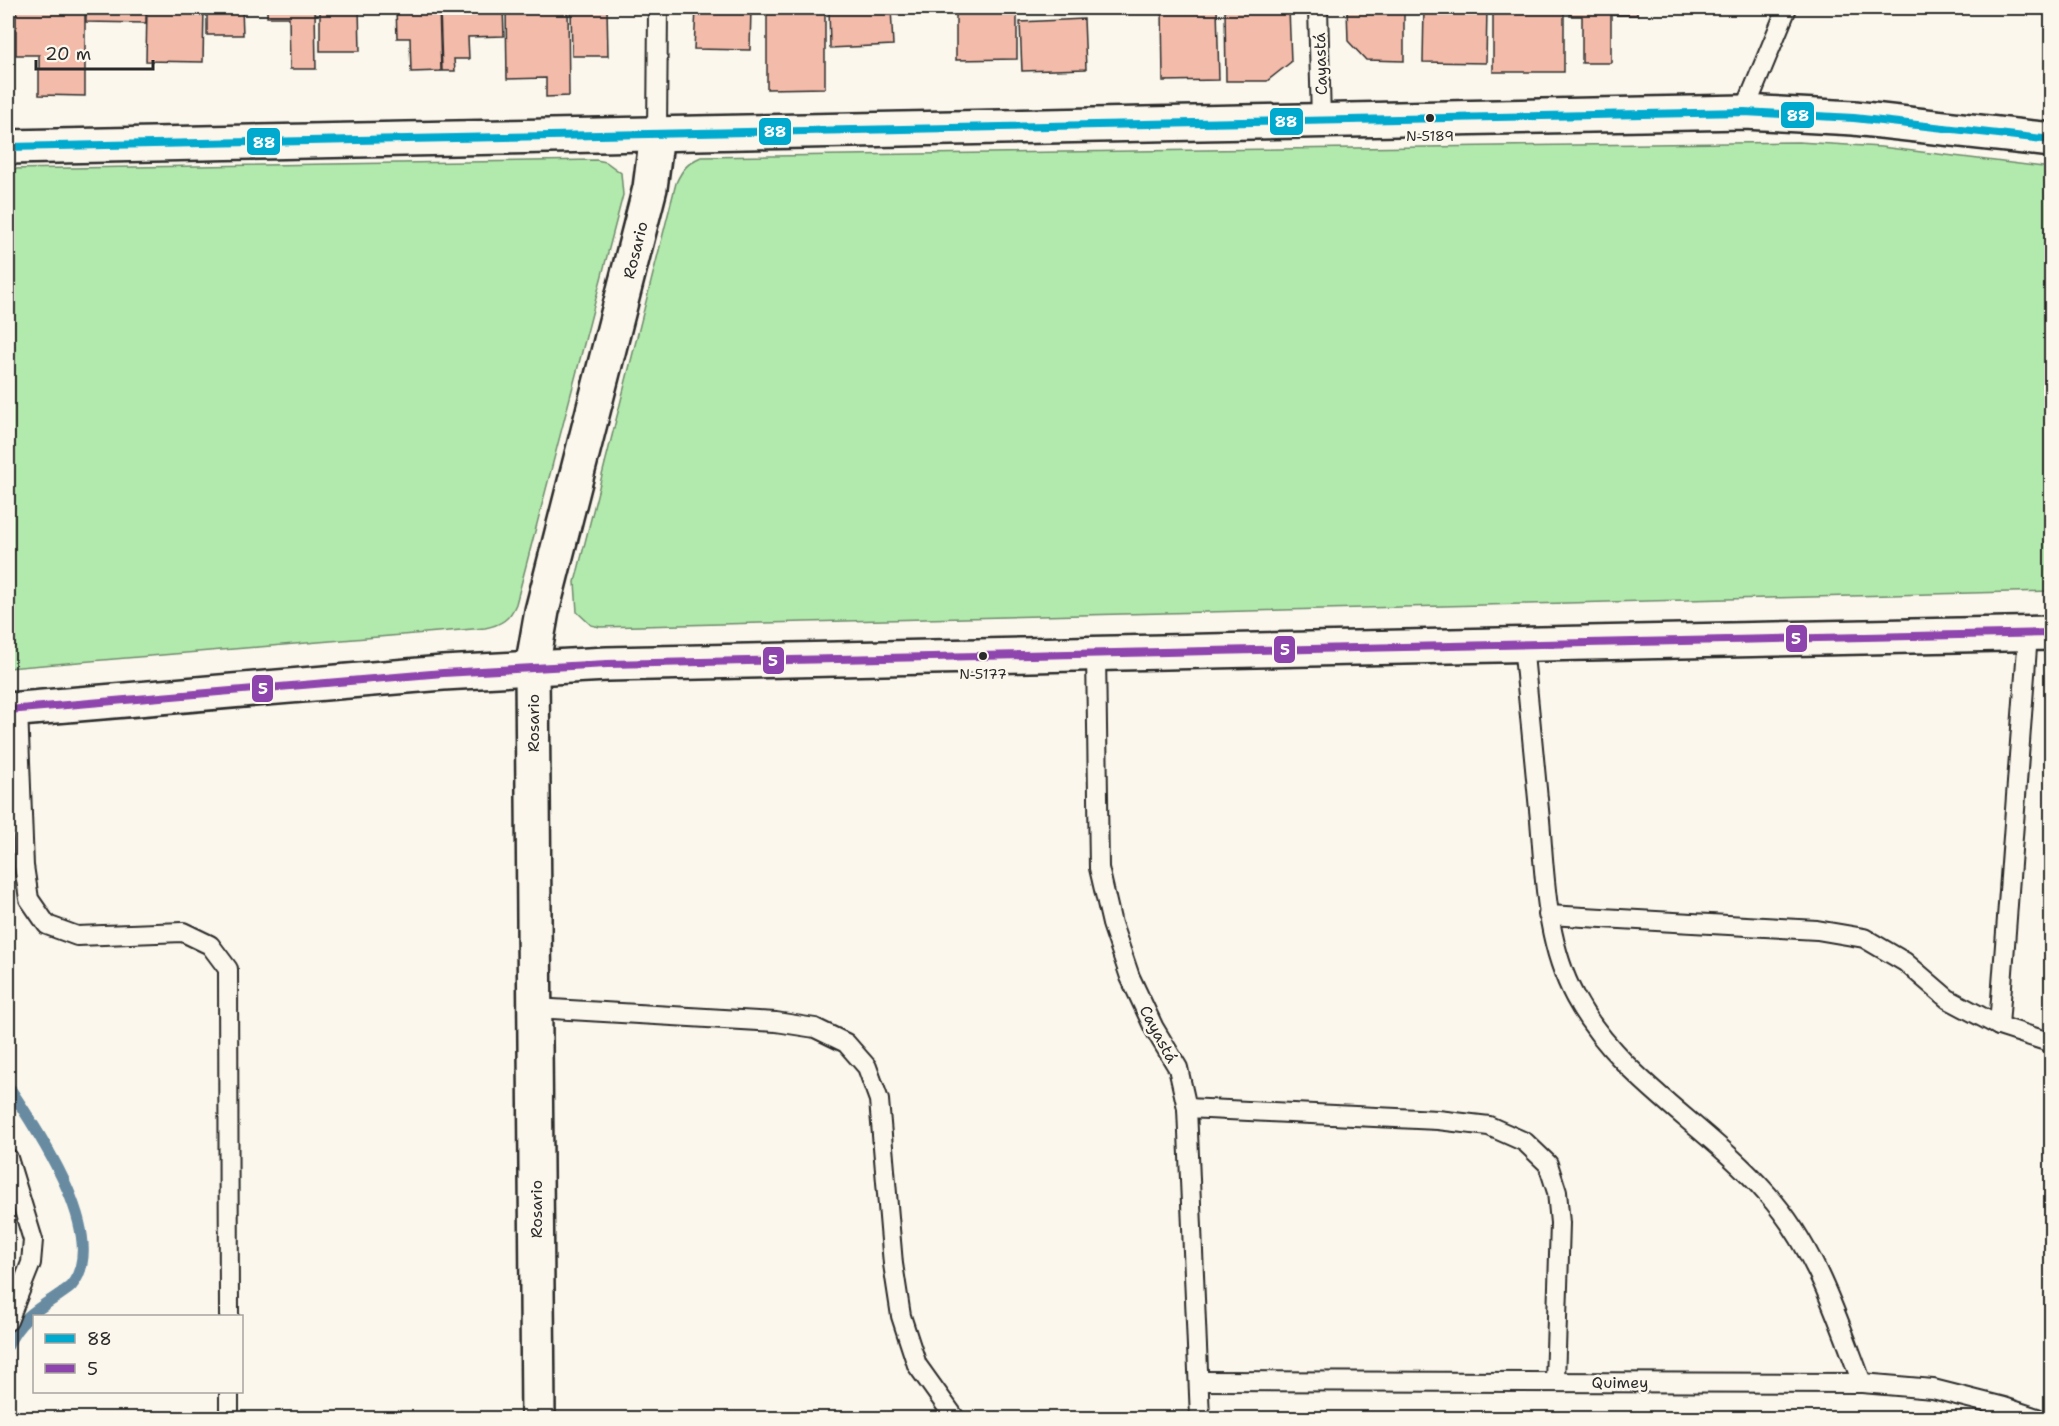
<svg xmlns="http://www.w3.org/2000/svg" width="2059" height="1426" font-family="'Shantell Sans',sans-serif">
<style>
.green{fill:#b2e9ac;stroke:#6e8a6c;stroke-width:1.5}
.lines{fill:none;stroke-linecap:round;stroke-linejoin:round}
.stream{stroke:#678ba1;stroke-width:12}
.building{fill:#f3bba9;stroke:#2b2b2b;stroke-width:1.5}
.lane-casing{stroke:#2b2b2b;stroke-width:22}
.street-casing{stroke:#2b2b2b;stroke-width:38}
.secondary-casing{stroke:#2b2b2b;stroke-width:38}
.lane{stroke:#fbf7ec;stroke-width:18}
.street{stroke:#fbf7ec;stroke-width:33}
.secondary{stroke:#fbf7ec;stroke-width:33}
.bus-1-casing{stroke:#fbf7ec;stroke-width:12}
.bus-2-casing{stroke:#fbf7ec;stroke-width:12}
.bus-1{stroke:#00a9ce;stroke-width:8}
.bus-2{stroke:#8e44ad;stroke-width:8}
.bus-dot{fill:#2b2b2b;stroke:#fbf7ec;stroke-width:2}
.labels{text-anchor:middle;stroke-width:5;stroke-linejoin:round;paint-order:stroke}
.bus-label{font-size:14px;fill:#2b2b2b;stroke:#fbf7ec}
.street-label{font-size:16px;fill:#2b2b2b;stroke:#fbf7ec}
.line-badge{stroke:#fbf7ec;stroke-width:2}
.badge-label{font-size:16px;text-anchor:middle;font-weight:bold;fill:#fff}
</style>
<rect width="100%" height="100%" fill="#fbf7ec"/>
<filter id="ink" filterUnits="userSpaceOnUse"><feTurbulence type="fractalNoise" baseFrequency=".0167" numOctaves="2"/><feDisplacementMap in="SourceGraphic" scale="12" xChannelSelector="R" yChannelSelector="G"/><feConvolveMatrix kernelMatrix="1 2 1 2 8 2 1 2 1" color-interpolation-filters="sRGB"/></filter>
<g filter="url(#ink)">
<g class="green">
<path d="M1798 142 1881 147 2051 168V591L600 627 591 625 577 612 575 582 676 183C682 170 687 163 701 157Z"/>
<path d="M596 160 606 162 621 173 623 195 516 604C510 619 501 625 485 628L8 668V169Z"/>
</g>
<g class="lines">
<path class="stream" d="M8 1086C35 1127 112 1238 71 1286 67 1290 60 1294 56 1297 36 1310 17 1322 8 1345"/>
</g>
<g class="building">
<path d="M16 8H85V96L39 95V55H16Z"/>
<path d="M86 8H146V23L86 22Z"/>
<path d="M147 8H204L203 62 146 61Z"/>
<path d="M207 8H242L243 35H207Z"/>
<path d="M267 8H315L316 69H290L289 17H267Z"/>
<path d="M320 8H359L360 51H320Z"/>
<path d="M396 8H439L441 71 411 72 410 38H397Z"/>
<path d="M440 8H503L504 36 468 37 469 59H454L455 71H442Z"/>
<path d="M506 8H568L569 96 546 97V78L507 79Z"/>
<path d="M571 8H607L608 56H572Z"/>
<path d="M696 8H751L750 50 694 49Z"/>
<path d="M767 8H825V88L767 89Z"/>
<path d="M829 8H891L893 45 830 48Z"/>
<rect x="895" y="8" width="41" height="6"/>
<path d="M956 8H1017V59L956 60Z"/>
<path d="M1162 8H1217L1219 80 1163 81Z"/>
<path d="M1225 8H1289L1291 62 1267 81H1226Z"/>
<path d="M1347 8H1404V61L1366 60 1348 41Z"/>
<path d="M1424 8H1487L1486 63 1423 62Z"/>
<rect x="1493" y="8" width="71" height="64"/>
<path d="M1570 8H1637V15H1611V63H1582V16H1570Z"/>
<path d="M1084 19 1086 69 1022 71 1020 22Z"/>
</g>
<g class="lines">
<defs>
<g id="lane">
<path d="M1318 8 1321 120"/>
<path d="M1744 112 1787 8"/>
<path d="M657 134 658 8"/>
<path d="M1523 644C1529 703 1534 762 1540 820 1545 880 1546 943 1575 997 1619 1079 1707 1125 1767 1194 1815 1247 1837 1317 1862 1383"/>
<path d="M1096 654 1099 868 1112 924 1130 977 1154 1028 1178 1068 1187 1108 1200 1418"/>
<path d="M18 709 24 866 29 899 47 925 77 936 183 932 210 945 228 969 229 1316"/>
<path d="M1548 915 1817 930 1864 938 1905 962 1948 999 1999 1026 2052 1043"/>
<path d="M535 1008 776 1022 815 1028 846 1043 867 1067 879 1100 893 1264 901 1316 917 1365 955 1418"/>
<path d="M1999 1026 2028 634"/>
<path d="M1187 1108 1438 1120 1489 1126 1525 1142 1548 1164 1557 1192 1560 1223 1555 1382"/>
<path d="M8 1158 33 1240 31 1263 8 1321"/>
<path d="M1199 1381 1862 1383 1933 1389 2004 1407 2037 1418"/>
<path d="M229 1392V1418"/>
</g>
<g id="street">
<path d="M8 147 1744 112 1854 118 2052 140"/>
<path d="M538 1418 532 668 542 611 650 188 657 134"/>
</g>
<path id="secondary" d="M8 710 443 673 607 664 2052 633"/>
</defs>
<use href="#lane" class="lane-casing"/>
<use href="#street" class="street-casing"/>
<use href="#secondary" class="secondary-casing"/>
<use href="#lane" class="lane"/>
<use href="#street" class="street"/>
<use href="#secondary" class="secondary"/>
<defs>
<path id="bus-1" d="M8 147 1744 112 1854 118 2052 140"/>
<path id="bus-2" d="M8 710 443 673 607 664 2052 633"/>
</defs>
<use href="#bus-1" class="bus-1-casing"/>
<use href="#bus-2" class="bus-2-casing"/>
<use href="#bus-1" class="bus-1"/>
<use href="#bus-2" class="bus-2"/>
</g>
</g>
<g class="bus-dot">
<circle cx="1430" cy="118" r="5"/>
<circle cx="983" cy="656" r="5"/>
</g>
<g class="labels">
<g class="bus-label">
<text x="1430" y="141">N-5189</text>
<text x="983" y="679">N-5177</text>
</g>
<g class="street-label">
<text transform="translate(1320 64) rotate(-92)" y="6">Cayastá</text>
<text transform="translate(635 250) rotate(-76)" y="6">Rosario</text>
<text transform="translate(533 723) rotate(-90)" y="6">Rosario</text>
<text transform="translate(1159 1034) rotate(62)" y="6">Cayastá</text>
<text transform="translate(536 1209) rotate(-90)" y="6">Rosario</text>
<text x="1620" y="1388">Quimey</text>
</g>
</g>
<g class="line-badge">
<rect x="1780" y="101" width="35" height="28" rx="6" fill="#00a9ce"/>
<rect x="1269" y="107" width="35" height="29" rx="6" fill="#00a9ce"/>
<rect x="758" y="117" width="34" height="29" rx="6" fill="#00a9ce"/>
<rect x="246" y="127" width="35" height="29" rx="6" fill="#00a9ce"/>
<rect x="1785" y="624" width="23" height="29" rx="6" fill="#8e44ad"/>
<rect x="1273" y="635" width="23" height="29" rx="6" fill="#8e44ad"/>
<rect x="762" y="646" width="23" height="29" rx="6" fill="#8e44ad"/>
<rect x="251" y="674" width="23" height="29" rx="6" fill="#8e44ad"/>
</g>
<g class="badge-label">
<text x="1798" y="121">88</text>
<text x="1286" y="127">88</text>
<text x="775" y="137">88</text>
<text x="264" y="148">88</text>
<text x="1796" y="644">5</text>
<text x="1285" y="655">5</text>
<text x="773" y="666">5</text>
<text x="263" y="694">5</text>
</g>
<rect width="2059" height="1426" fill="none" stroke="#fbf7ec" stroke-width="30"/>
<rect x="15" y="15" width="2029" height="1396" fill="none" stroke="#2b2b2b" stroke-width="2" filter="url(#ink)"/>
<rect x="33" y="1315" width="210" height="78" fill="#fbf7ec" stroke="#a8a59f" stroke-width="1.5"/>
<rect x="45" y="1334" width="30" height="9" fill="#00a9ce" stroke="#a8a59f" stroke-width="1.5"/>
<text x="87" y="1345" font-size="18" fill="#2b2b2b">88</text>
<rect x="45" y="1364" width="30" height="9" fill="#8e44ad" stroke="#a8a59f" stroke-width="1.5"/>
<text x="87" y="1375" font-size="18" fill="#2b2b2b">5</text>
<path d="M36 60v9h117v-9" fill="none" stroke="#2b2b2b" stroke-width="3"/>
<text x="45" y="60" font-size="18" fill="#2b2b2b" stroke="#fbf7ec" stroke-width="4.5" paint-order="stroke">20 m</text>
</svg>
